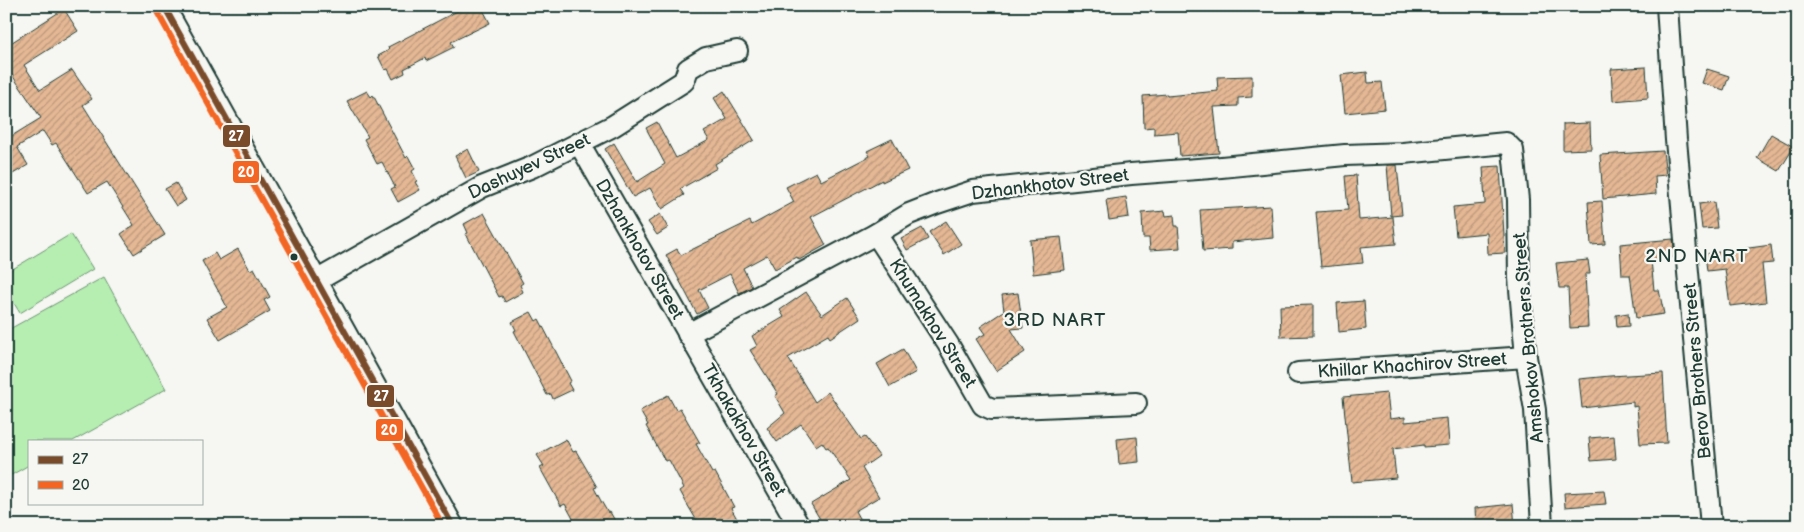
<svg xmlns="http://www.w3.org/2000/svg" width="1804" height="532" font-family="'Balsamiq Sans',sans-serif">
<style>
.pitch{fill:#b6edb0;stroke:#6a9572}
.building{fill:url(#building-hatch);stroke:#1f3d34}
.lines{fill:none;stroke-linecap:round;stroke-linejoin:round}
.minor-casing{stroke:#1f3d34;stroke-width:24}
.minor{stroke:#f6f6f2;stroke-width:20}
.bus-1-casing{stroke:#f6f6f2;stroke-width:10}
.bus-2-casing{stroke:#f6f6f2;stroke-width:10}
.bus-1{stroke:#7a4b2a;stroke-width:6}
.bus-2{stroke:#f26522;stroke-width:6}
.bus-dot{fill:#1f3d34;stroke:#f6f6f2;stroke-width:2}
.labels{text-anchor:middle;stroke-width:4.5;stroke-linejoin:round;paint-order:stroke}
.street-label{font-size:18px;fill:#1f3d34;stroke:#f6f6f2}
.neighbourhood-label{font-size:19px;letter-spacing:1px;fill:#1f3d34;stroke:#f6f6f2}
.line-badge{stroke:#f6f6f2;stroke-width:2}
.badge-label{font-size:14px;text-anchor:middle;font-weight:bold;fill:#fff}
</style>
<defs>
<pattern id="building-hatch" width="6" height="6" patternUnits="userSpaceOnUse" patternTransform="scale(1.25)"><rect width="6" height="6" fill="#e5b895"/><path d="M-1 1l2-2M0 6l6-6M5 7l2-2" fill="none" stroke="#b9977a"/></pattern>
</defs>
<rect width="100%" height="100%" fill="#f6f6f2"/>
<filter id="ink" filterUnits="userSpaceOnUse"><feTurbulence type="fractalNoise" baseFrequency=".02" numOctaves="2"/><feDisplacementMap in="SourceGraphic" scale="10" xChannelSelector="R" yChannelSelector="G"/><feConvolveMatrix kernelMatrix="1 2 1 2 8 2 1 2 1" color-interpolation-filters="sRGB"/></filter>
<g filter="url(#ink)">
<g class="pitch">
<path d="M71 234 93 269 20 313 6 290V273Z"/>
<path d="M104 277 166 389 73 441H29V465L6 478V331Z"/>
</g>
<g class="building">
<path d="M467 6H481L490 23 451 42 454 47 426 61 425 58 404 69 405 73 393 79 388 69 385 70 378 56 389 50 388 47Z"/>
<path d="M64 9 78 31 24 65 40 90 72 70 92 99 83 105 165 235 134 254 121 234 134 225 107 182 88 193 56 143 52 145 43 131 17 147 28 165 6 178V131L10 137 41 118 10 72 6 74V46Z"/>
<path d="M1646 67 1648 98 1613 101 1611 69Z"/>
<path d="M1707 69 1729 76 1724 90 1702 83Z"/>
<path d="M1367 72 1368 83 1382 82 1385 109 1345 113 1341 75Z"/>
<path d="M1252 76V97L1238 98V106L1214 107 1219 153 1180 156 1178 132 1154 134V127L1144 128 1143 96 1167 94V96L1218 91 1217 77Z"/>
<path d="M367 91 371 97 373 95 406 158 408 156 415 169 412 171 417 181 415 182 420 190 398 202 391 189 395 187 382 162 377 164 364 139 368 137 347 101Z"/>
<path d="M724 91 754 140 715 164 717 168 680 189 684 195 662 209 650 188 633 197 605 149 614 143 637 182 665 164 646 128 657 122 676 158 709 140 704 132 727 119 714 98Z"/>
<path d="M1590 123 1591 149 1563 150V124Z"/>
<path d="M1771 134 1794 147 1779 171 1757 158Z"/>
<path d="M892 139 908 170 882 182V180L811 217 826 245 799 260 797 257 775 269 767 255 743 268 752 287 739 293 730 274 699 290 708 308 697 314 666 255 677 249 681 255 750 221 752 225 794 202 786 187 816 172 821 181 870 156 867 151Z"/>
<path d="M468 149 479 172 466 178 455 156Z"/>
<path d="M1663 151 1666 175 1655 176 1656 194 1603 199 1600 155Z"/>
<path d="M1387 165H1397L1402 215 1391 216Z"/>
<path d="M1500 166 1505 253 1488 254 1487 233 1456 236 1453 207 1485 204 1483 167Z"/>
<path d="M1356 175 1359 220 1393 217 1396 244 1361 247 1363 263 1321 267 1316 212 1348 210 1345 176Z"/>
<path d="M176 183 186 200 176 206 165 189Z"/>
<path d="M1126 197 1129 217 1109 220 1106 200Z"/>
<path d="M1602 201 1605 244 1591 245 1588 202Z"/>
<path d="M1714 202 1717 228 1702 229 1699 204Z"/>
<path d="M1271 206 1273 238 1232 242V249L1203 251 1200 210Z"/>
<path d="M1165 211 1166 216 1174 215 1175 226H1178L1180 248 1150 250 1149 238H1143L1142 213Z"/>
<path d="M484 213 523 283 520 285 523 292 505 302 502 296 499 297 466 234 468 233 464 224Z"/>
<path d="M660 214 668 228 657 235 648 222Z"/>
<path d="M946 221 961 244 944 255 929 232Z"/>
<path d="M922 228 928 239 907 250 901 239Z"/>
<path d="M1061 237 1065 270 1033 274 1030 240Z"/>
<path d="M1673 239 1675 257 1651 260 1654 290H1659L1664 314 1636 318 1630 275H1622L1620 244Z"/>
<path d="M1771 245 1773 263 1762 264 1766 302 1730 306 1725 269 1707 271 1705 254Z"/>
<path d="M238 249 250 270 254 268 270 297 264 300 270 311 220 340 207 318 227 307 202 261 215 253 219 260Z"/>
<path d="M1588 260 1590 274H1585L1588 327 1570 328 1568 288H1559L1556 263Z"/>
<path d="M806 292 822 315 847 298 860 318 830 338 828 335 788 358 815 402 828 392 861 439 865 437 879 456 862 468 879 497 855 511 860 520 851 526H824L811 504 851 480 828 447 826 448 822 442 816 446 801 424 777 442 767 428 785 413 775 396 778 394 750 350 757 346 752 336 784 317 780 310Z"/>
<path d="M1018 293 1023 328 1011 329 1025 352 996 371 976 339 985 334 980 327 1004 311 1002 295Z"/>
<path d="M1364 301 1366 329 1339 332 1337 303Z"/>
<path d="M1313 305V336L1281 337 1280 306Z"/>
<path d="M531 312 536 321 539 319 571 381 568 383 572 390 553 399 551 394 547 395 514 331 516 330 512 322Z"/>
<path d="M1628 313 1629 326 1617 327 1616 315Z"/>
<path d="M903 349 916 372 890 387 877 364Z"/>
<path d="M1663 373 1667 443 1640 444 1637 406 1633 407V402L1582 408 1579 379 1610 376Z"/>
<path d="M1387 393 1390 419 1405 417V422L1447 418 1449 445 1424 447V445L1393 449 1396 478 1352 482 1343 397Z"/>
<path d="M668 395 676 410 680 408 700 443 696 444 712 473 715 472 734 507 731 508 741 526H700L687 504 680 491 684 488 669 460 665 461 646 426 648 425 640 411Z"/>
<path d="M1614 436 1616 459 1591 461 1589 438Z"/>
<path d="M1137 437 1139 462 1119 464 1117 439Z"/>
<path d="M566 439 573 452 576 451 597 487 594 488 601 501 608 513 610 512 618 526H577L565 504 561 506 540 468 544 466 537 455Z"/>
<path d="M1604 491 1606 504 1565 507 1564 493Z"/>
<path d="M1513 504 1515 526H1476L1475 508Z"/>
</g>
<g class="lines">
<defs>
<g id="minor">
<path d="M164 6 453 526"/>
<path d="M1667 6 1676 140 1711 526"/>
<path d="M579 143 799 526"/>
<path d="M876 234 948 344 983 405 992 409 1136 403"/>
<path d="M316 281 482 187 532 167 613 126 684 81 688 69 706 58 737 51"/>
<path d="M688 334 876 234 909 214 937 203 973 191 1131 174 1211 168 1345 155 1403 153 1506 143 1513 150 1518 200 1519 278 1526 357 1535 410 1542 526"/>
<path d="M1298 373 1526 357"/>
</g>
</defs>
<use href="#minor" class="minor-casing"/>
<use href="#minor" class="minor"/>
<defs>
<path id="bus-1" d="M164 6 453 526"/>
<path id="bus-2" d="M156 10 443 526"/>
</defs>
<use href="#bus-1" class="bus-1-casing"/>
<use href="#bus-2" class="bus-2-casing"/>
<use href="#bus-1" class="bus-1"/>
<use href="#bus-2" class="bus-2"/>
</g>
</g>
<circle class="bus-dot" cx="294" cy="257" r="4.5"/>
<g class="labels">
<g class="street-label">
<text transform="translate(529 166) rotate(-25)" y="6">Dashuyev Street</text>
<text transform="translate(1050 184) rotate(-7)" y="6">Dzhankhotov Street</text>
<text transform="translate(640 249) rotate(60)" y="6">Dzhankhotov Street</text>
<text transform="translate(933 323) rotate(58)" y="6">Khumakhov Street</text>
<text transform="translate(1528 338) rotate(-95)" y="6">Amshokov Brothers Street</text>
<text transform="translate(1412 365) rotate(-4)" y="6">Khillar Khachirov Street</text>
<text transform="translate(1697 371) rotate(-95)" y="6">Berov Brothers Street</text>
<text transform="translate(744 430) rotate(60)" y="6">Tkhakakhov Street</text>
</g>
<g class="neighbourhood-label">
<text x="1697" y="262">2ND NART</text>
<text x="1055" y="326">3RD NART</text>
</g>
</g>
<g class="line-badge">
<rect x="222" y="124" width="29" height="24" rx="5" fill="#7a4b2a"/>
<rect x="232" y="160" width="28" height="24" rx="5" fill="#f26522"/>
<rect x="366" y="384" width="29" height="24" rx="5" fill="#7a4b2a"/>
<rect x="375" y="418" width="29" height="24" rx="5" fill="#f26522"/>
</g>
<g class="badge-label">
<text x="236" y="141">27</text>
<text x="246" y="177">20</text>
<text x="381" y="401">27</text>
<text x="389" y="435">20</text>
</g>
<rect width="1804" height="532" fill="none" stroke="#f6f6f2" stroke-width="25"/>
<rect x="12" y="12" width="1779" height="507" fill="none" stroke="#1f3d34" stroke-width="2" filter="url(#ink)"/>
<rect x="28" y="440" width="175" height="65" fill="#f6f6f2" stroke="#a0aca6"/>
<rect x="38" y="456" width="25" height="8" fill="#7a4b2a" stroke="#a0aca6"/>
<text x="72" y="464" font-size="15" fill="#1f3d34">27</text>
<rect x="38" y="481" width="25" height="8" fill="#f26522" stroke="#a0aca6"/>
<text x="72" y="490" font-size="15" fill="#1f3d34">20</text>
</svg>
